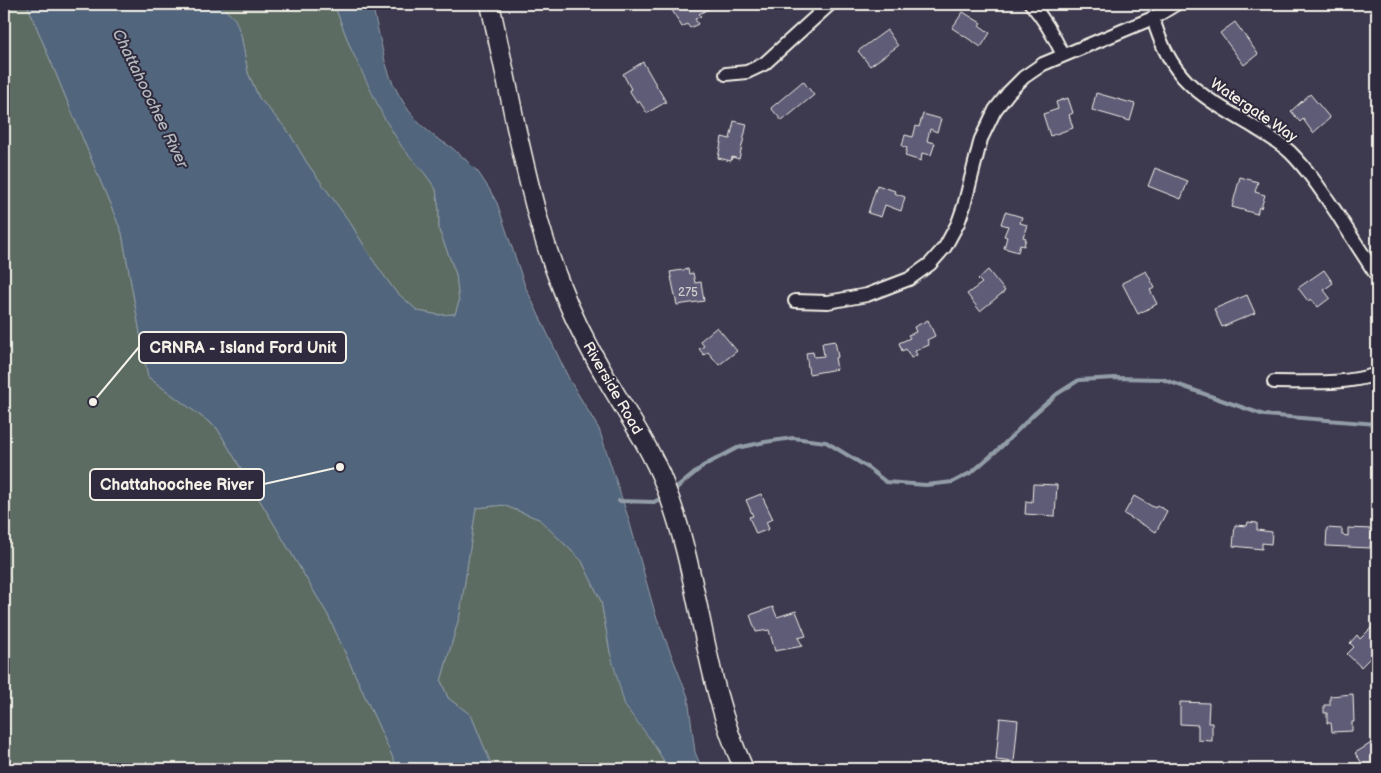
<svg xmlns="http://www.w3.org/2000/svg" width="1381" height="773" font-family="'Balsamiq Sans',sans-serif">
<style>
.green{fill:#5b6c64;stroke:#a8aea6}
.water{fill:#51657c;stroke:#929da7}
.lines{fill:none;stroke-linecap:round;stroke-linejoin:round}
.stream{stroke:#929da7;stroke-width:4}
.building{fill:#5e5b78;stroke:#f4f1e8}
.street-casing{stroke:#f4f1e8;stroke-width:16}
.secondary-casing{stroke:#f4f1e8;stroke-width:21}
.street{stroke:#2f2a3d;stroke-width:12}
.secondary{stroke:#2f2a3d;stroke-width:18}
.labels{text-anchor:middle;stroke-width:4;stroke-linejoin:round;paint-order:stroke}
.number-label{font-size:12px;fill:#cecccc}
.street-label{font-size:15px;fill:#f4f1e8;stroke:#2f2a3d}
.water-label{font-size:16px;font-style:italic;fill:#b3b9bd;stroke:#2f2a3d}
.leader{fill:none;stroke:#f4f1e8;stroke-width:2}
.callout-dot{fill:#f4f1e8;stroke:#2f2a3d;stroke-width:2}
.callout{fill:#2f2a3d;stroke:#f4f1e8;stroke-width:2}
.callout-label{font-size:16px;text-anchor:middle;font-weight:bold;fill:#f4f1e8}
</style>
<rect width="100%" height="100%" fill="#3d394f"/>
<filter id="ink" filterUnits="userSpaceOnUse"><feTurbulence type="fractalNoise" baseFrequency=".02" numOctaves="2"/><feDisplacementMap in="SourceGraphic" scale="10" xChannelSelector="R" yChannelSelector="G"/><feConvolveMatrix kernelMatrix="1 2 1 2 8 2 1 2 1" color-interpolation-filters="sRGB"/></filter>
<g filter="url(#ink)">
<g class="green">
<path d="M4 4H27L122 233 148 377 217 428 328 615 398 769H4Z"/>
<path d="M216 4H334L351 49 426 175 436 189 439 210V230L456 274 459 302 455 314 439 315 418 311 395 291 372 259 351 224 307 163 288 131 259 98 248 73 241 35Z"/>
<path d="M503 505 539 519 582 561 601 601 610 652 651 740 669 769H493L471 715 448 698 441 681 460 614 476 508Z"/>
</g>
<path class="water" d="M27 4H216L223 8 235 19 241 35 248 73 259 98 288 131 307 163 351 224 372 259 395 291 418 311 439 315 455 314 459 302 456 274 439 230V210L436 189 426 175 402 147 383 116 351 49 334 4H372L385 61 391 79 399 95 409 111 421 125 435 137 451 147 465 159 478 172 488 187 497 203 525 286 569 379 599 429 629 520 655 613 688 697 695 752 702 769H669L651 740 625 706 610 652 601 601 582 561 539 519 503 505 476 508 460 614 441 681 448 698 471 715 493 769H398L328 615 217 428 148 377 122 233Z"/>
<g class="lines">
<g class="stream">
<path d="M673 491 703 466 737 448 765 442 793 438 826 442 867 467 886 482 926 485 953 482 972 472 1001 447 1034 414 1057 394 1079 380 1115 378 1162 379 1264 415 1377 424"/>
<path d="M619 501 654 502 663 497"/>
</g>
</g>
<g class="building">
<path d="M684 4H708L710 8 699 14 701 16 695 19 698 24 690 28 687 24 682 27 672 10Z"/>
<path d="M963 12 981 23 979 25 990 33 981 47 952 28Z"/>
<path d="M1235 22 1258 54 1244 65 1220 33Z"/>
<path d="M887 30 898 46 870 66 858 51Z"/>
<path d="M643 62 666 102 647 113 639 101 637 102 629 90 631 89 623 74Z"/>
<path d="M803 81 814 95 782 121 771 108Z"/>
<path d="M1096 93 1135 104 1130 121 1092 110Z"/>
<path d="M1310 94 1330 118 1313 133 1303 119 1300 122 1291 111Z"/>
<path d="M1068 98 1073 113 1069 115 1073 128 1050 136 1043 114 1058 109 1056 102Z"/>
<path d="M923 114 941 119 937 132 930 129 927 141 935 143 931 155 922 153 921 161 905 156 907 148 902 146 905 135 913 137 916 126 919 127Z"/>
<path d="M734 121 747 124 739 159 732 157 731 161 718 158 722 137 730 139Z"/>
<path d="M1155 168 1188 181 1181 199 1148 186Z"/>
<path d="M1240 177 1258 182 1255 192 1265 195 1261 208 1259 207 1257 214 1232 207Z"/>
<path d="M877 185 895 191 894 193 905 197 901 211 885 205 881 217 868 213Z"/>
<path d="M1005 212 1022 217 1020 223 1027 225 1023 237 1026 238 1024 246 1020 245 1018 252 1004 248 1007 237 1004 236 1008 226 1001 224Z"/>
<path d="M688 269 689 274 693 273 695 283 701 282 704 301 677 305 670 272Z"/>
<path d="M988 270 1005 291 980 311 967 294 982 283 978 279Z"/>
<path d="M1324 270 1333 283 1324 290 1330 298 1318 307 1311 299 1308 301 1298 288Z"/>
<path d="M1146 271 1155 288 1150 290 1157 304 1138 314 1122 283Z"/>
<path d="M1247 295 1255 313 1222 327 1214 309Z"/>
<path d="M928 320 935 336 927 340 929 345 915 351 917 355 911 358 906 349 902 351 899 343 910 338 908 335 916 332 914 327Z"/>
<path d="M717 327 737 351 719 365 708 352 704 355 699 349 704 346 700 341Z"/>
<path d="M835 341 838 357 835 358 837 369 809 374 806 353 813 352 814 357 824 356 822 343Z"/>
<path d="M1033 484 1057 485 1055 516 1025 514 1026 501 1032 502Z"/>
<path d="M761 494 773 519 766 522 769 529 756 534 749 517 753 516 746 500Z"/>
<path d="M1134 496 1155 508 1157 505 1167 511 1156 532 1124 514Z"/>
<path d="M1248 522 1257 523V530L1272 532 1271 544 1262 543V549L1233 546 1235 525 1247 526Z"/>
<path d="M1327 528 1342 529V535L1348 536V528L1372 529 1370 548 1326 546Z"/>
<path d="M773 607 777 617 796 611 806 636 798 638 803 646 775 651 769 630 756 632 750 615Z"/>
<path d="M1376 623 1377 624V651L1361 667 1347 654 1354 647 1350 643 1357 635 1360 639Z"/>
<path d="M1353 694 1354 722H1352V731L1332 732 1331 723H1327V713H1324V705H1330V696Z"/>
<path d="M1180 702 1209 703 1208 723H1212V741L1198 740V725L1180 724Z"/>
<path d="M1000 718 1018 720 1014 762 996 760Z"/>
<path d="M1373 742 1377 749V769H1366L1355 753Z"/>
</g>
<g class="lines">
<defs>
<g id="street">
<path d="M1031 4C1045 20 1054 36 1063 55"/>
<path d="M1153 18C1170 79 1198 94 1249 124 1263 133 1278 141 1290 152 1309 171 1323 193 1338 215 1351 236 1364 256 1377 276"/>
<path d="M726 74 747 72 764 64 830 4"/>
<path d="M795 301 828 302 867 295 909 279 930 264 945 247 958 223 964 206 981 139 995 110 1009 92 1024 77 1043 64 1153 18 1176 4"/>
<path d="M1274 382C1308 382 1345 385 1377 374"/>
</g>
<path id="secondary" d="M490 4C499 45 508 86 516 127 528 179 539 231 559 281 571 313 587 345 605 376 625 411 649 445 664 483 701 575 702 679 744 769"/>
</defs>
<use href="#street" class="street-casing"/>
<use href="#secondary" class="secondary-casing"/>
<use href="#street" class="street"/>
<use href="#secondary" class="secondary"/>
</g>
</g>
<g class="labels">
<g class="number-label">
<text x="688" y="296">275</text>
</g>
<g class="street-label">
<text transform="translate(1254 110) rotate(34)" y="5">Watergate Way</text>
<text transform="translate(613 388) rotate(60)" y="5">Riverside Road</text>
</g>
<g class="water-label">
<text transform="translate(151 98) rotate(64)" y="6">Chattahoochee River</text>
</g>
</g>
<path class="leader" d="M93 402L139 347M340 467L264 484"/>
<g class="callout-dot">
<circle cx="93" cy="402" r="5"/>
<circle cx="340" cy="467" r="5"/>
</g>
<g class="callout">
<rect x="139" y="332" width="207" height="31" rx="5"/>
<rect x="90" y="469" width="174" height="31" rx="5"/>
</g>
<g class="callout-label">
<text x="243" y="353">CRNRA - Island Ford Unit</text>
<text x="177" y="490">Chattahoochee River</text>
</g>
<rect width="1381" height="773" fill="none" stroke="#2f2a3d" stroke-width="20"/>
<rect x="10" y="10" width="1361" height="753" fill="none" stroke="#f4f1e8" stroke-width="2" filter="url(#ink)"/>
</svg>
